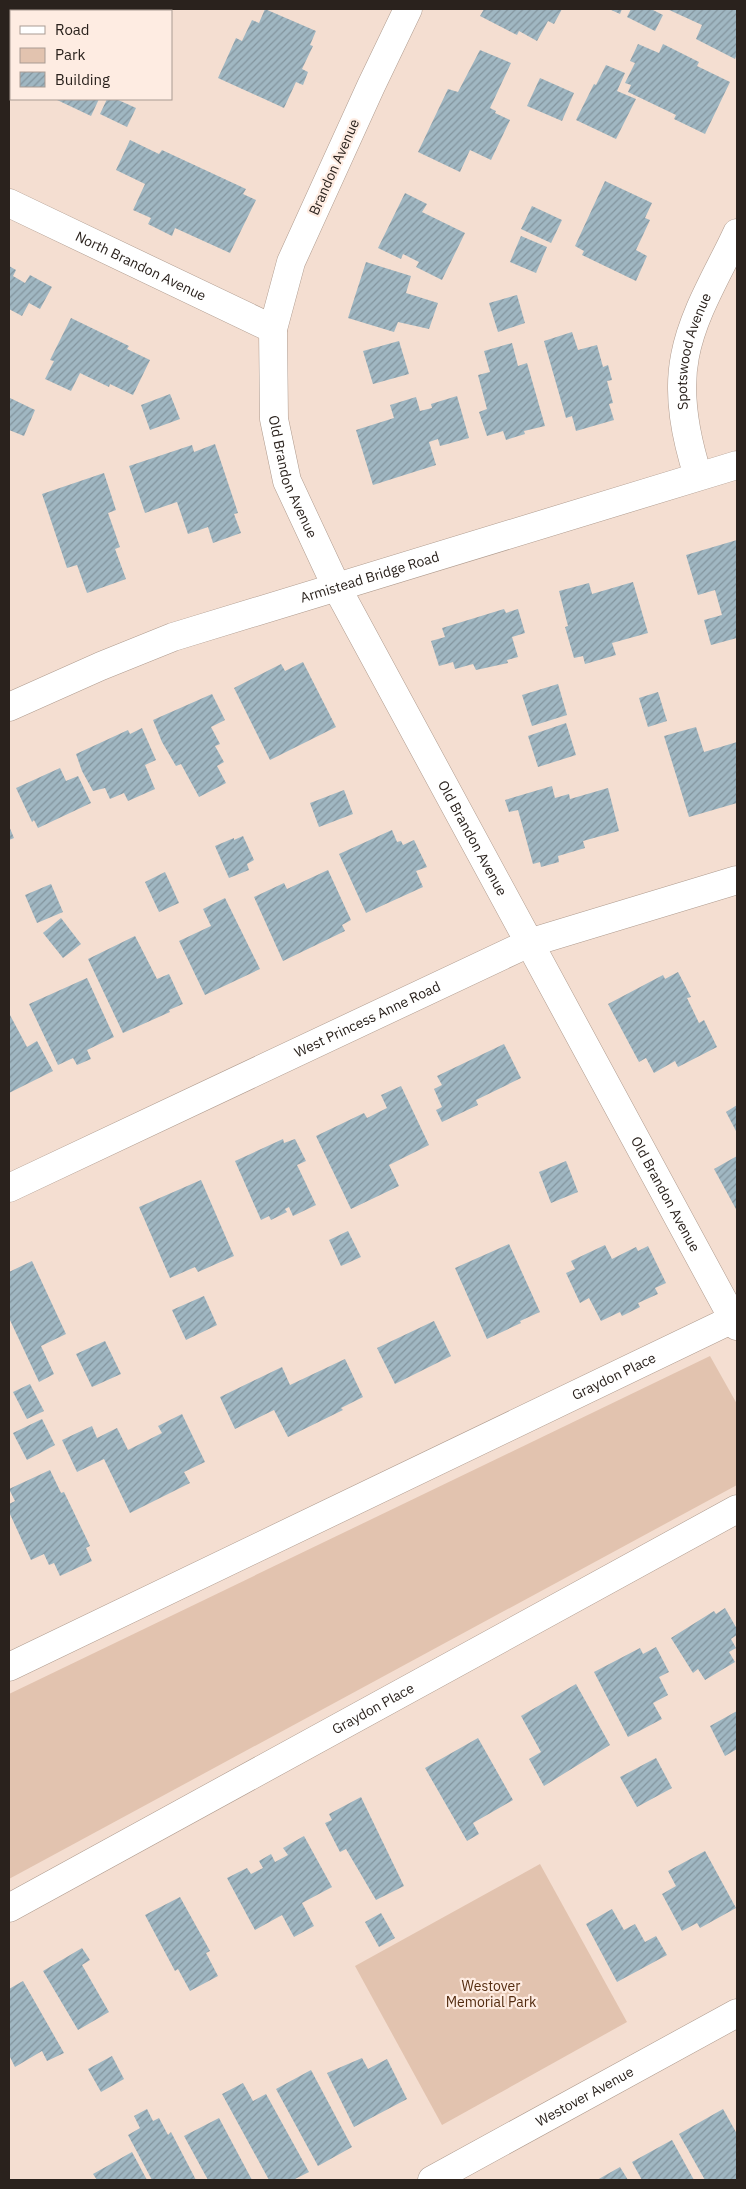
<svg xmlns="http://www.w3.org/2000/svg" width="746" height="2189" font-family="'IBM Plex Sans',sans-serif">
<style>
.park{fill:#e2c3af}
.building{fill:url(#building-hatch)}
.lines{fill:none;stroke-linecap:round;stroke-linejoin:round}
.street-casing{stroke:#af9b8e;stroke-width:29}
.street{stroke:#fff;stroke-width:28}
.labels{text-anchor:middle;stroke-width:4.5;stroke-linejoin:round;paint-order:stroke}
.street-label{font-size:14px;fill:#2a221d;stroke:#feece2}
.park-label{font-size:14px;fill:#532b0f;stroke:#feece2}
</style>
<defs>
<pattern id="building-hatch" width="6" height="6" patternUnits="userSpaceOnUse" patternTransform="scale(1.25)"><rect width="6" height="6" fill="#a0b7c2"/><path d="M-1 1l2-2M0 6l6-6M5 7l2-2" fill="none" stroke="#83949d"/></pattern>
</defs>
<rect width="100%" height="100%" fill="#f4ded1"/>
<g class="park">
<path d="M710 1356 737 1404V1485L9 1879V1694Z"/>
<path d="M540 1864 627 2022 442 2125 355 1966Z"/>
</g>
<g class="building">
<path d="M71 9H113L112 11H76Z"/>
<path d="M265 9 316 31 310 45 313 46 302 69 308 72 303 85 296 82 284 108 218 78 236 38 242 41 252 20 259 23Z"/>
<path d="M484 9H562L554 24 548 21 537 41 519 31 517 35 480 16Z"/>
<path d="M609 9H622L620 14Z"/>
<path d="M631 9H651L663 15 655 31 627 17Z"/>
<path d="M667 9H737V54L735 59 696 39 702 25Z"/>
<path d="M638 44 659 53 663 44 699 62 697 66 730 82 705 134 674 119 676 115 628 92 631 85 625 83 635 63 630 61Z"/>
<path d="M480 50 511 63 490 108 496 111 495 113 510 120 491 160 470 150 460 172 418 152 448 89 458 92Z"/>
<path d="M606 65 625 73 617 91 636 99 616 139 576 120 594 84 596 85Z"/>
<path d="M540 78 574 93 562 121 527 106Z"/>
<path d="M55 99H99L91 116Z"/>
<path d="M107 99H116L136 108 127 127 100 114Z"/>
<path d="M130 140 159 154 162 150 246 189 243 194 256 200 230 253 175 228 172 236 148 224 151 218 133 210 145 184 116 170Z"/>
<path d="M605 181 652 203 645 218 650 220 636 250 647 256 636 281 582 255 584 251 575 246Z"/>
<path d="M405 193 427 204 422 212 465 233 442 280 416 267 419 262 403 254 401 259 378 248Z"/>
<path d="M532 206 562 220 551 243 521 229Z"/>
<path d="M521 236 547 247 536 273 510 262Z"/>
<path d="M366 262 411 276 406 293 438 303 429 329 398 322 394 332 348 318Z"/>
<path d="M9 266 16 270 13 276 25 283 30 275 52 287 40 309 29 303 22 316 9 309Z"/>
<path d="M517 295 525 323 498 332 489 303Z"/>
<path d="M71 318 129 346 127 349 150 360 133 395 110 384 109 387 80 373 71 391 45 379 54 361 50 360Z"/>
<path d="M572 332 578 350 597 345 603 367 608 365 612 380 607 381 613 403 609 404 614 420 576 431 572 416 566 418 544 341Z"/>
<path d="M399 341 409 374 373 384 363 351Z"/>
<path d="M512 343 518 366 527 363 545 426 524 431 525 434 506 440 503 431 487 436 479 412 487 409 478 375 490 372 484 351Z"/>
<path d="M170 394 180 419 150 430 141 405Z"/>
<path d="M457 396 469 438 440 446 438 439 429 442 436 465 373 485 356 430 394 418 390 405 416 397 420 411 432 408 431 404Z"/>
<path d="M10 398 35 410 24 436 9 430Z"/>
<path d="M215 444 238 513 234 514 241 533 213 543 208 527 188 534 177 502 145 513 129 466 192 445 194 452Z"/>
<path d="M104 473 116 510 108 513 120 547 115 549 126 579 87 593 77 565 67 568 42 494Z"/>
<path d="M737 540V638L711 645 704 620 722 615 715 590 698 595 686 555Z"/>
<path d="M633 582 648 633 612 643 616 655 585 664 583 656 574 658 565 627 568 626 559 591 589 583 592 594Z"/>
<path d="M504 609 506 613 518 609 525 633 512 637 518 657 507 660 508 663 476 670 473 664 455 669 453 662 439 666 431 641 445 637 442 628Z"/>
<path d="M303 662 336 727 270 760 234 688 281 664 285 671Z"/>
<path d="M558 684 567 715 532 726 522 695Z"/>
<path d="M658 692 667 721 648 727 639 698Z"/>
<path d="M212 694 225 720 211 727 220 744 215 746 224 762 217 766 226 783 199 797 181 764 176 766 162 742 153 720Z"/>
<path d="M566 723 576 755 538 767 528 736Z"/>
<path d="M696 727 704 752 737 742V803L689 817 664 736Z"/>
<path d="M142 728 156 760 145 765 155 789 128 801 124 793 110 799 105 788 93 791 82 771 76 754 128 730 130 734Z"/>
<path d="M60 768 66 781 78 776 91 803 38 828 34 820 32 822 16 788Z"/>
<path d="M552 786 555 798 569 794 570 799 608 788 619 831 583 841 585 848 558 856 559 862 541 867 540 862 533 864 518 810 509 812 505 800Z"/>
<path d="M344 790 353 814 319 827 310 803Z"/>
<path d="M9 826 14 838 9 840Z"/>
<path d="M392 830 397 842 401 841 403 845 414 840 427 867 416 871 423 887 366 913 339 854Z"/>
<path d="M243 836 254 860 247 864 249 870 229 878 215 846 234 838V840Z"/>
<path d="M328 870 351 920 342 925 345 931 283 961 254 897 284 883 287 889Z"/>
<path d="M165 872 179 903 159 912 145 882Z"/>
<path d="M51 884 63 912 37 923 25 895Z"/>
<path d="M225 898 260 969 205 995 179 941 211 926 203 909Z"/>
<path d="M61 918 81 944 63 958 43 933Z"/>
<path d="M135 936 157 979 169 974 183 1004 169 1010 170 1012 123 1033 88 959Z"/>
<path d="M678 972 691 997 687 998 699 1023 704 1020 717 1047 678 1067 675 1061 654 1073 646 1058 639 1062 608 1004 663 975 665 979Z"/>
<path d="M87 978 114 1037 87 1050 91 1059 77 1065 73 1058 58 1065 29 1004Z"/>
<path d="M10 1015 27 1047 37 1041 53 1071 9 1093V1016Z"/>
<path d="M504 1044 521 1078 476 1100 478 1105 442 1122 436 1110 442 1107 434 1089 442 1085 437 1076Z"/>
<path d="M401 1086 429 1145 389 1165 399 1186 351 1209 316 1136 364 1113 367 1118 387 1108 381 1095Z"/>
<path d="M737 1105V1133L726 1112Z"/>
<path d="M283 1139 284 1143 295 1139 306 1161 297 1165 316 1205 293 1216 289 1207 285 1209 287 1212 271 1220 269 1216 261 1220 235 1161Z"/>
<path d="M737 1156V1211L714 1169Z"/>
<path d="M566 1161 578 1192 551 1203 539 1172Z"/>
<path d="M201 1180 234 1256 198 1272 195 1267 170 1278 139 1207Z"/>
<path d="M348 1231 361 1257 341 1266 329 1240Z"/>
<path d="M509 1244 540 1312 520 1321 521 1323 487 1339 455 1268Z"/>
<path d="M605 1245 612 1259 636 1247 638 1251 648 1246 666 1283 655 1288 658 1294 638 1303 640 1307 622 1316 620 1312 601 1321 589 1298 580 1303 566 1273 575 1269 571 1261Z"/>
<path d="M32 1261 66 1334 41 1346 54 1374 39 1382 9 1318V1272Z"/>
<path d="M204 1296 217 1325 186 1340 172 1310Z"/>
<path d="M434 1321 451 1356 395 1384 377 1348Z"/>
<path d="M105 1341 121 1374 92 1387 76 1354Z"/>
<path d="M345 1359 363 1397 341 1408 343 1410 288 1437 274 1410 235 1429 220 1397 282 1367 290 1385Z"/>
<path d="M30 1384 44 1411 27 1419 13 1392Z"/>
<path d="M182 1414 205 1462 184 1472 190 1483 130 1513 104 1459 77 1472 62 1440 92 1426 97 1438 117 1428 128 1450 162 1433 158 1426Z"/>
<path d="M42 1419 55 1445 27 1460 13 1433Z"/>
<path d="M50 1470 61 1493 64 1492 90 1546 86 1548 92 1561 60 1576 54 1563 49 1565 44 1554 31 1560 9 1512V1504L15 1501 9 1489Z"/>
<path d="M725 1608 737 1629V1635L731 1639 736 1648 729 1652 735 1662 705 1680 698 1669 693 1673 671 1638 714 1611 716 1614Z"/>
<path d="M656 1647 669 1672 659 1677 668 1695 653 1703 662 1719 628 1737 594 1672 640 1648 643 1654Z"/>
<path d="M576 1684 610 1745 544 1786 529 1759 541 1752 521 1716Z"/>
<path d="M737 1711V1749L725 1756 710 1726Z"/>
<path d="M478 1738 513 1800 473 1823 479 1834 467 1841 425 1768Z"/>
<path d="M656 1758 672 1788 637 1807 620 1777Z"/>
<path d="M361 1797 404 1886 376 1900 346 1849 340 1852 325 1823 332 1820 329 1814Z"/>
<path d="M304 1836 332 1887 302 1903 314 1926 294 1937 282 1915 255 1930 227 1878 247 1868 251 1874 263 1868 259 1861 271 1854 275 1862 288 1855 283 1848Z"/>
<path d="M705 1851 736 1908 700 1928 697 1923 682 1931 662 1894 676 1886 668 1871Z"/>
<path d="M180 1897 210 1951 206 1953 218 1976 190 1991 178 1969 175 1971 145 1915Z"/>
<path d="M612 1909 624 1930 635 1924 645 1942 656 1936 667 1955 617 1982 586 1924Z"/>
<path d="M381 1913 395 1938 379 1947 365 1922Z"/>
<path d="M82 1948 90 1960 82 1965 109 2012 78 2030 43 1971Z"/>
<path d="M23 1981 64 2053 47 2061 42 2051 15 2067 9 2055V1989Z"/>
<path d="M112 2056 124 2079 101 2092 88 2069Z"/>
<path d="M362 2058 368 2069 387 2059 407 2099 354 2127 327 2073Z"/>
<path d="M311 2070 352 2147 318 2166 276 2089Z"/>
<path d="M243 2083 253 2101 266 2094 309 2172 293 2180H269L222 2094Z"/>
<path d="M147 2109 153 2121 159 2118 168 2135 171 2132 196 2180H152L128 2135 140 2128 134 2116Z"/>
<path d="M723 2109 737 2134V2180H705L679 2134Z"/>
<path d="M219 2118 252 2180H208L184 2136Z"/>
<path d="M672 2140 694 2180H642L632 2162Z"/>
<path d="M132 2152 147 2180H97L93 2174Z"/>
<path d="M620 2167 628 2180H597Z"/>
</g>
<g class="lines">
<defs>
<g id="street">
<path id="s1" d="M408 9 371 86 291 262 273 329 274 419 287 481 336 586 737 1326"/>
<path id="s2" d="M9 203 273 329"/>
<path id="s3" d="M698 476C686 438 677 396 685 356 693 313 719 272 737 233"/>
<path id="s4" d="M9 707 101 666 173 637 737 465"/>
<path id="s5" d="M9 1188 529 943 737 880"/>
<path id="s6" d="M9 1667 733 1319"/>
<path id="s7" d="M9 1908 737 1509"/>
<path id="s8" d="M432 2180 737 2013"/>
</g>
</defs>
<use href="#street" class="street-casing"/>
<use href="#street" class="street"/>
</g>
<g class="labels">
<g class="street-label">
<text transform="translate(334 167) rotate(-66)" y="5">Brandon Avenue</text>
<text dy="5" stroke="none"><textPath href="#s2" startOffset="146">North Brandon Avenue</textPath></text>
<text dy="5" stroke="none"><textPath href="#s3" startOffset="128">Spotswood Avenue</textPath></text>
<text dy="5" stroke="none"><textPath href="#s1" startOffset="499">Old Brandon Avenue</textPath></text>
<text dy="5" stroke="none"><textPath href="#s4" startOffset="384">Armistead Bridge Road</textPath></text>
<text dy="5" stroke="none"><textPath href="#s1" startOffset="904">Old Brandon Avenue</textPath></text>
<text dy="5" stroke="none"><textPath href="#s5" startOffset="396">West Princess Anne Road</textPath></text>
<text dy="5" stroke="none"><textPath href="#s1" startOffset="1309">Old Brandon Avenue</textPath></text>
<text dy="5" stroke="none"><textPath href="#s6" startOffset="671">Graydon Place</textPath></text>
<text dy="5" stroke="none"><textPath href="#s7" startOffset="415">Graydon Place</textPath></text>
<text dy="5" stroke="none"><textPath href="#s8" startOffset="174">Westover Avenue</textPath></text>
</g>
<g class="park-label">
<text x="491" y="1991">Westover<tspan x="491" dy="16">Memorial Park</tspan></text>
</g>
</g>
<rect width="746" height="2189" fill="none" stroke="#2a221d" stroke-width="20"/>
<rect x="10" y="10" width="162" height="90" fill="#feece2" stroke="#a99b93"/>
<rect x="20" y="26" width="25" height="8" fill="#ffffff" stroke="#a99b93"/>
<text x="55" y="35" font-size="15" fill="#2a221d">Road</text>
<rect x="20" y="48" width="25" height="15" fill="#e2c3af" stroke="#a99b93"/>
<text x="55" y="60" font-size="15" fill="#2a221d">Park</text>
<rect x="20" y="72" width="25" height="15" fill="url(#building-hatch)" stroke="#a99b93"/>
<text x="55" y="85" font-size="15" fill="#2a221d">Building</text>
</svg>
